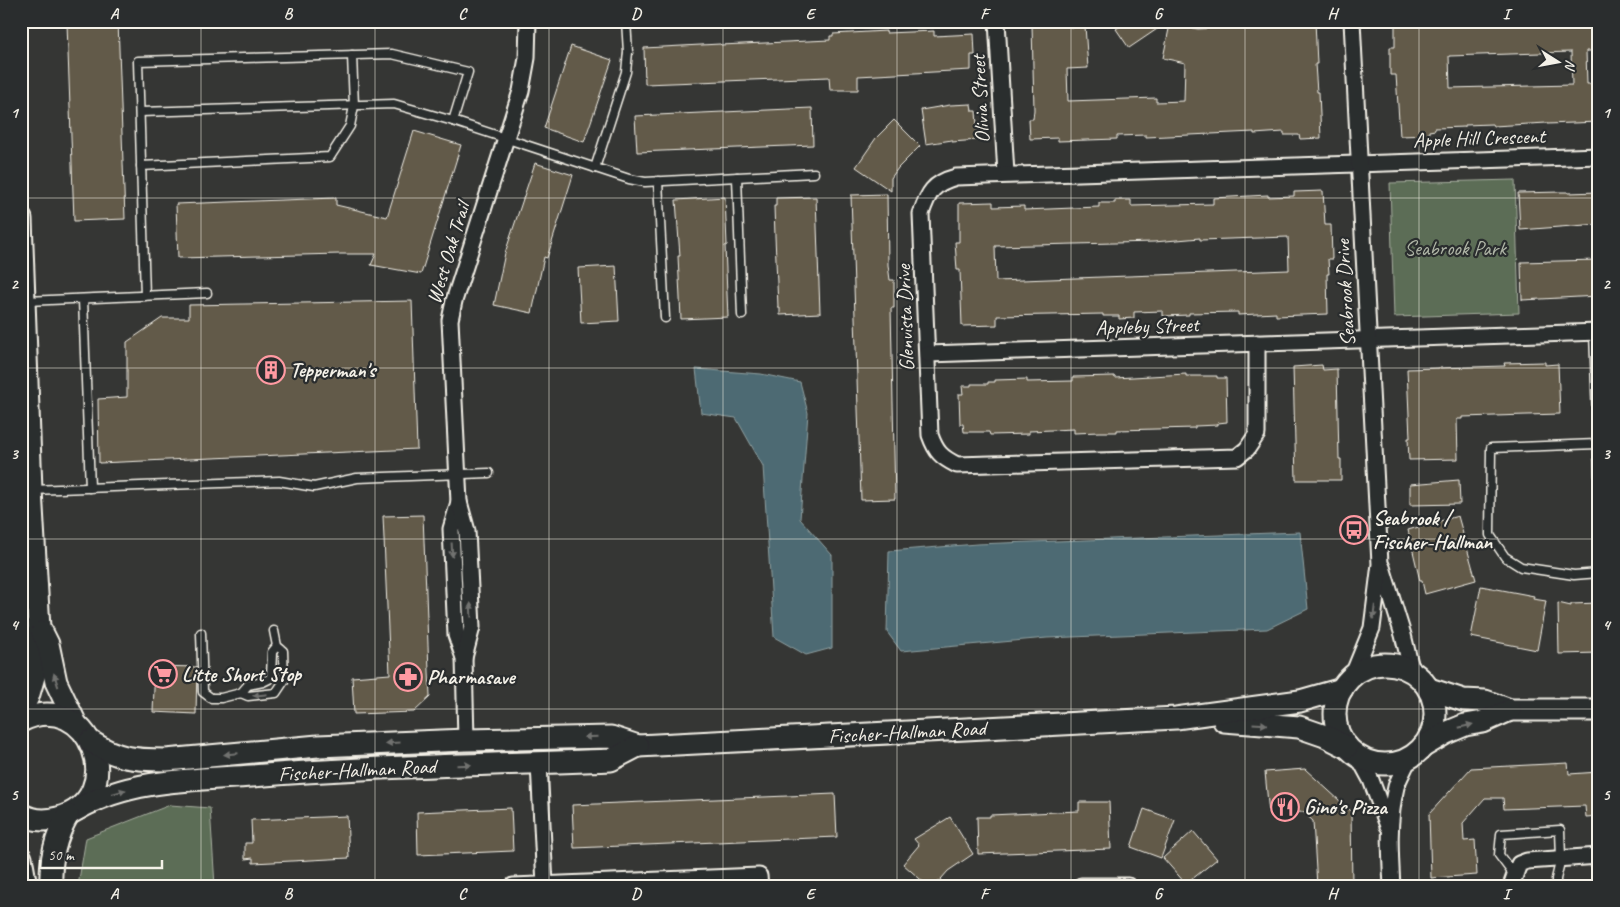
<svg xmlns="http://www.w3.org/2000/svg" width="1620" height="907" font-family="Caveat,sans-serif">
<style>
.green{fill:#5c6d57;stroke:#a8afa0}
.water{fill:#4e6b73;stroke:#90a1a2}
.building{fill:#625a4a;stroke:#f4f1e8;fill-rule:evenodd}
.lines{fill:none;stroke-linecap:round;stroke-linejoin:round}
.service-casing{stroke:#f4f1e8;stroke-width:11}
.minor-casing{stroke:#f4f1e8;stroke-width:19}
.secondary-casing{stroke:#f4f1e8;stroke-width:25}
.service{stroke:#2a2d2e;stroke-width:8}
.minor{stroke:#2a2d2e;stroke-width:15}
.secondary{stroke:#2a2d2e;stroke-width:21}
.oneway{fill:#71726f}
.grid{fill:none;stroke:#f4f1e8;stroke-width:1;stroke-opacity:0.55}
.labels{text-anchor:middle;stroke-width:4.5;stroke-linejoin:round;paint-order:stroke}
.street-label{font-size:21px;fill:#f4f1e8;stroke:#2a2d2e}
.park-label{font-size:21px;fill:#b0b6a7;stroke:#2a2d2e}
.poi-label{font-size:21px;font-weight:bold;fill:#f4f1e8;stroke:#2a2d2e;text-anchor:start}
.neatline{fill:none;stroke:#f4f1e8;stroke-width:2}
.grid-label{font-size:16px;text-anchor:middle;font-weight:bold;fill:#f4f1e8}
</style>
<rect width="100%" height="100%" fill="#353634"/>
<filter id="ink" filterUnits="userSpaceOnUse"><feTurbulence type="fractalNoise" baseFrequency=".02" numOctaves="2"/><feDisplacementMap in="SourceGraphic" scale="10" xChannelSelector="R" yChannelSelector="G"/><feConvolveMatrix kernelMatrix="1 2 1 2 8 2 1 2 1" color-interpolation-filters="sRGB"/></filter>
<g filter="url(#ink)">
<g class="green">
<path d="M1515 180 1519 313 1394 317 1390 183Z"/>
<path d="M170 805 210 808 215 886H78L86 838Z"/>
</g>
<g class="water">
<path d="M696 369 761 374 800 382 808 413 800 519 832 555V648L806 655 774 637 763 466 736 418 701 413Z"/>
<path d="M1300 532 1308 609 1267 629 1047 638 901 651 887 632 889 551 977 544Z"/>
</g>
<g class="building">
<path d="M118 21 125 219 74 221 67 23Z"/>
<path d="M1034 21H1070L1071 28 1085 26 1088 68 1067 69 1068 101 1156 98V102L1184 101 1185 63 1163 58 1170 24 1198 29 1249 26V21H1315L1317 64H1315L1317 92H1319L1321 138 1300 139 1299 135H1284V132L1254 134V132L1146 137V135L1117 136V139L1058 141V138L1030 139 1029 119H1033L1034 110 1032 25H1034Z"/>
<path d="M1127 21H1169L1129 48 1116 29Z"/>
<path d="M1395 21H1598L1599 51H1586L1587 84H1599V122L1547 124V123L1493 126 1492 124 1465 125V127L1435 128V130L1429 131V135L1400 136 1396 75H1390V47H1395ZM1571 52 1572 85 1450 88 1449 56Z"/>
<path d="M886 31V33L934 31V36L974 34 975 55H971V70L858 76V90H830L829 77 645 84 644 48 720 44 721 45 830 40V36H833V34Z"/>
<path d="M571 46 612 60 584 142 544 128Z"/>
<path d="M971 104 972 111H976L978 140 952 142V140L926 144 921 110 950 105Z"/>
<path d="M812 108 813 145 637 152 635 116Z"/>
<path d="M894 120 920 146 898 168 891 178V191L856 167 876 138Z"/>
<path d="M414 131 461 145 421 274 371 265 376 254H340L178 258 176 204 336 198V205L387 217Z"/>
<path d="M535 163 573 175 547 258 544 257 532 313 494 305 505 253Z"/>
<path d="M1323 191 1325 225H1331L1332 259H1328L1329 274H1327L1328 314 1276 316V313L1238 315V312L1189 313V315L1163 316V311L1134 312V318L1119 319V316H1103V314L997 316V325L962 326 960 270H957L955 242H959V203L993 202V207L1024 206V210L1099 207V203H1115V200H1131V206L1213 204V198L1268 195V197L1294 196V192ZM1288 237 1289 270 996 281 995 246 1154 242 1200 238V240Z"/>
<path d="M1561 192H1568V193L1599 192V224L1520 230 1518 193Z"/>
<path d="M887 194 888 265 890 280H894V308H891L895 499 861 500 851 195Z"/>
<path d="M725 197 727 245 725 246 728 317 681 319 678 256H680L676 200Z"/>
<path d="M816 197 820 313 780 315V307H778L775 236 774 206H776V198Z"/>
<path d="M1597 260 1598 296 1522 300 1521 262Z"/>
<path d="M616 266 619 321 581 323 578 268Z"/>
<path d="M412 301 417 449 99 463 98 399 127 397V342L162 318H189V305Z"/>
<path d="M1545 362V365L1558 364 1560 414 1462 417V419H1457L1458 459 1409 460 1408 438H1410L1407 369 1505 366 1504 363Z"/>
<path d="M1322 365 1323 370 1337 369 1339 459H1341V480H1296L1293 367Z"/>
<path d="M1186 374V376H1217V378H1226L1227 422 1218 423V425L1195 426V428L1117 430V432H1099L1074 433V429L1029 431V434L990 435 989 432H964L963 424H960L959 394H963L962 386H971V384H988V382H995V380L1027 379V382L1073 381V377L1114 376 1115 378Z"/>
<path d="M1459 480 1460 504 1410 505V484Z"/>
<path d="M423 515 430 697 414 712 354 714 352 677 390 674 383 516Z"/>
<path d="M1458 516 1476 580 1425 594 1422 581H1420L1408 530Z"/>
<path d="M1481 586 1534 596 1533 599 1546 601 1537 650 1471 637Z"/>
<path d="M1558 603 1571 606V604L1599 603V653L1559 654Z"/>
<path d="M155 666 197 667 196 714 153 712Z"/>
<path d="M1568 763 1569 774 1599 772V816L1586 817 1585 806 1504 809 1503 798H1485L1463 823 1464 841 1475 840 1477 875 1431 878 1429 814 1471 768Z"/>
<path d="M1305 769 1351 811 1352 886H1317L1313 821 1303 812 1269 814 1265 772Z"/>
<path d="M835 794 837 837 574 848 572 805Z"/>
<path d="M1079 802H1109L1111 849 978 854 977 817H990V815L1079 811Z"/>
<path d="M511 808 513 851 418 855 417 812Z"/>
<path d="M1144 809 1175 820 1161 858 1131 847Z"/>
<path d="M347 816 349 858 253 863V858L245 859V843H252L251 820Z"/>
<path d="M950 817 973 854 948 871 935 886H928L903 864 919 845 914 839Z"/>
<path d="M1193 831 1217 859 1186 884 1163 858Z"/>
</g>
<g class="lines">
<defs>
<g id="service">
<path d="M140 112 394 104 453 121"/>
<path d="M141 166 330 157 350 126 354 106 352 55"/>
<path d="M595 168 626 72 628 52 626 21"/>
<path d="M737 177 742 315"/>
<path d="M658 181 665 318"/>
<path d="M145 296 138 61 392 54 468 72 453 121 629 179 645 182 814 173"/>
<path d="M83 299 90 488"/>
<path d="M27 301 207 293"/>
<path d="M1594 332 1599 476"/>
<path d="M1597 444 1491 448 1490 535 1505 557 1521 567 1574 575 1599 573"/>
<path d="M32 490 279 481 314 487 357 478 489 473"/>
<path d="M201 633 203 692 211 698H221L241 693 248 696 276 693 284 681 283 651 277 646 274 631"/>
<path d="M241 693 248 685 263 682 271 678 272 652 277 646"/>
<path d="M1514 875 1499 855 1501 834 1560 830 1561 858 1556 879V886"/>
</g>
<g id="minor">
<path d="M997 21 1006 174"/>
<path d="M1257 343V434L1247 449 1237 457 957 465C941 457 936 452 930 435L921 214C928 193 933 183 956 177L1599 156"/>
<path d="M928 354 1599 332"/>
<path d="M459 502 451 529 456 635 464 658"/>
<path d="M1382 567 1403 635 1412 672"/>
<path d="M1352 677 1372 628 1380 564 1352 21"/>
<path d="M466 740 464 658 472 627 467 531 459 502 450 320 454 301 521 91 527 58 528 21"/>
<path d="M1358 756 1371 780 1388 826"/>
<path d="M539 763 545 886"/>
<path d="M513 886 759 876 760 886"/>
<path d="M1081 886H1128"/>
<path d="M1392 886C1390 853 1388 820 1396 787 1399 777 1405 768 1409 758"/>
<path d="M1511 886 1519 864 1527 861 1599 856"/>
</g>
<g id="secondary">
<path d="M21 219 31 490 39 628 35 645V673L28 697 21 710"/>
<path d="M42 632 48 644 56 682 76 724"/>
<circle cx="1385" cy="714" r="50"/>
<path d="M1429 689 1463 700 1485 701 1510 710H1599"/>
<path d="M21 721C90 686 131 798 58 818 46 821 33 821 21 814"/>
<path d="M1224 721 1299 727 1325 736 1347 747"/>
<path d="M90 741C117 759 135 760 166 760L318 746 466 740 611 737 638 746 1176 718 1300 701 1342 689"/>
<path d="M1424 746 1446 733 1465 725 1483 722 1510 710"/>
<path d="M78 809C130 779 194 780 252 776 371 766 491 765 611 760L638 746"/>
<path d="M21 858 26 886"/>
<path d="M51 886C50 861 55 837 68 815"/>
</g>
</defs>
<use href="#service" class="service-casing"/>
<use href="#minor" class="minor-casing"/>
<use href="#secondary" class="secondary-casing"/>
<use href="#service" class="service"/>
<use href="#minor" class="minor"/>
<use href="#secondary" class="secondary"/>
</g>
<defs><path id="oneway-solid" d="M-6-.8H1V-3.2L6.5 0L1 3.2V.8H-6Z" transform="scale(1.25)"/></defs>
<g class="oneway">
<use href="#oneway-solid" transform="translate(452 550) rotate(87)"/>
<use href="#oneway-solid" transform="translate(471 610) rotate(-93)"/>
<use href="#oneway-solid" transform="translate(1374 612) rotate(97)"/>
<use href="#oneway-solid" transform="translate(56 680) rotate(-108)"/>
<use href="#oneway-solid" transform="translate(260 695) rotate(174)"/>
<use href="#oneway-solid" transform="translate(1260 724) rotate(4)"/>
<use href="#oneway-solid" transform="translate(1466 726) rotate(-14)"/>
<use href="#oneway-solid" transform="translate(591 737) rotate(179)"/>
<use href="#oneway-solid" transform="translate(393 743) rotate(177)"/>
<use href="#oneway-solid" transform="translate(231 754) rotate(175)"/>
<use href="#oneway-solid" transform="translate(464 765) rotate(-1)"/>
<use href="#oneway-solid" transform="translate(119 792) rotate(-16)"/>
</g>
</g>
<path class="grid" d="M201 21V886M375 21V886M549 21V886M723 21V886M897 21V886M1071 21V886M1245 21V886M1419 21V886M21 198H1599M21 368H1599M21 539H1599M21 709H1599"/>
<defs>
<symbol id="building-ring" viewBox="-11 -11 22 22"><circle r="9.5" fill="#2a2d2e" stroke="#ff9aa2" stroke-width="1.5"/><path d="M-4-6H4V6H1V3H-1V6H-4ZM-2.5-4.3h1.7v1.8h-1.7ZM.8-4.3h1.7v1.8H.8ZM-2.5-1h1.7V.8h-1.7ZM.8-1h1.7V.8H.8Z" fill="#ff9aa2"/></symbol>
<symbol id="bus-ring" viewBox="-11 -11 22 22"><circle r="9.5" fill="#2a2d2e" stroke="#ff9aa2" stroke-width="1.5"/><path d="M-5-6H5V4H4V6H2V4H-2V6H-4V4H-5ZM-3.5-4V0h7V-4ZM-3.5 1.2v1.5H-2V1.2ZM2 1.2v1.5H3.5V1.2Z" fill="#ff9aa2"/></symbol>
<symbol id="supermarket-ring" viewBox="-11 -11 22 22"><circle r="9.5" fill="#2a2d2e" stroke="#ff9aa2" stroke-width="1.5"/><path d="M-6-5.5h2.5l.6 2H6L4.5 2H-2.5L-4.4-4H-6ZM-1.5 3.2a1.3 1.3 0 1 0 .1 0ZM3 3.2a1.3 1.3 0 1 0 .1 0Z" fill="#ff9aa2"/></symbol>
<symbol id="pharmacy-ring" viewBox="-11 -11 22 22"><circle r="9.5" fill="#2a2d2e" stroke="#ff9aa2" stroke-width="1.5"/><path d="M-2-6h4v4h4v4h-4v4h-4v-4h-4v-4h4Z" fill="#ff9aa2"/></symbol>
<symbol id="restaurant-ring" viewBox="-11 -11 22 22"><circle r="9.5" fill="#2a2d2e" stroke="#ff9aa2" stroke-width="1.5"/><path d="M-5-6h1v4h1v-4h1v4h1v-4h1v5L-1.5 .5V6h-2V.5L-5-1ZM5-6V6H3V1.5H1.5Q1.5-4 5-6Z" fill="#ff9aa2"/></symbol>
</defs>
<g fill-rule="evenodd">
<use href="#building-ring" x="255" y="354" width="32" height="32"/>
<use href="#bus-ring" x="1338" y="514" width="32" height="32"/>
<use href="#supermarket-ring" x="147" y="658" width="32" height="32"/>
<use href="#pharmacy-ring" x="392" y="661" width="32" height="32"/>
<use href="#restaurant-ring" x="1269" y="791" width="32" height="32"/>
</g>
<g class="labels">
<g class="street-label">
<text transform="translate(980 99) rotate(-93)" y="7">Olivia Street</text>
<text transform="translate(1479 138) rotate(-2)" y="7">Apple Hill Crescent</text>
<text transform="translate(448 253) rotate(-73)" y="7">West Oak Trail</text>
<text transform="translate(1345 293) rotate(-93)" y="7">Seabrook Drive</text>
<text transform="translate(905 318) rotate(-92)" y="7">Glenvista Drive</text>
<text transform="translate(1147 326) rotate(-2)" y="7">Appleby Street</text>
<text transform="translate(907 732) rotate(-3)" y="7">Fischer-Hallman Road</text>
<text transform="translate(357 770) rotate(-3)" y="7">Fischer-Hallman Road</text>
</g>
<g class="park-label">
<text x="1455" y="255">Seabrook Park</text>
</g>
<g class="poi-label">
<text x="290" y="377">Tepperman's</text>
<text x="1373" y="525">Seabrook /<tspan x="1373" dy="24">Fischer-Hallman</tspan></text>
<text x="182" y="681">Litte Short Stop</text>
<text x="427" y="684">Pharmasave</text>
<text x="1304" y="814">Gino's Pizza</text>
</g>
</g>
<rect width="1620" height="907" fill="none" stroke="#2a2d2e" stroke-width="55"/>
<g transform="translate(1558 62) rotate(101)" stroke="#2a2d2e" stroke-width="4" paint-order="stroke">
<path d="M0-4L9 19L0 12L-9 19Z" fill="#f4f1e8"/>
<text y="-8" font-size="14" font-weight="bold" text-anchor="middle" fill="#f4f1e8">N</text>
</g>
<path d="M40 860v8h122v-8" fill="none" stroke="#f4f1e8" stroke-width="2.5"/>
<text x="48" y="860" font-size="15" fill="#f4f1e8" stroke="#2a2d2e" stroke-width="4" paint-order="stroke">50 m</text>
<rect x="28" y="28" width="1564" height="852" class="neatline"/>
<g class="grid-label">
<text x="114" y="19">A</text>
<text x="288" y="19">B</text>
<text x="462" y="19">C</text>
<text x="636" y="19">D</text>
<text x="810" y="19">E</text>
<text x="984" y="19">F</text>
<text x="1158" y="19">G</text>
<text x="1332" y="19">H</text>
<text x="1506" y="19">I</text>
<text x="14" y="118">1</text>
<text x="1606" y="118">1</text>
<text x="14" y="289">2</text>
<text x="1606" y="289">2</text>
<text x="14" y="459">3</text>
<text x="1606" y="459">3</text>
<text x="14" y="630">4</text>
<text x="1606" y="630">4</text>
<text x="14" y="800">5</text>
<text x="1606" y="800">5</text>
<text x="114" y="899">A</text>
<text x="288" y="899">B</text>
<text x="462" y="899">C</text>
<text x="636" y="899">D</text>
<text x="810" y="899">E</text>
<text x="984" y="899">F</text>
<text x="1158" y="899">G</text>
<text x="1332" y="899">H</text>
<text x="1506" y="899">I</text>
</g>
</svg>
